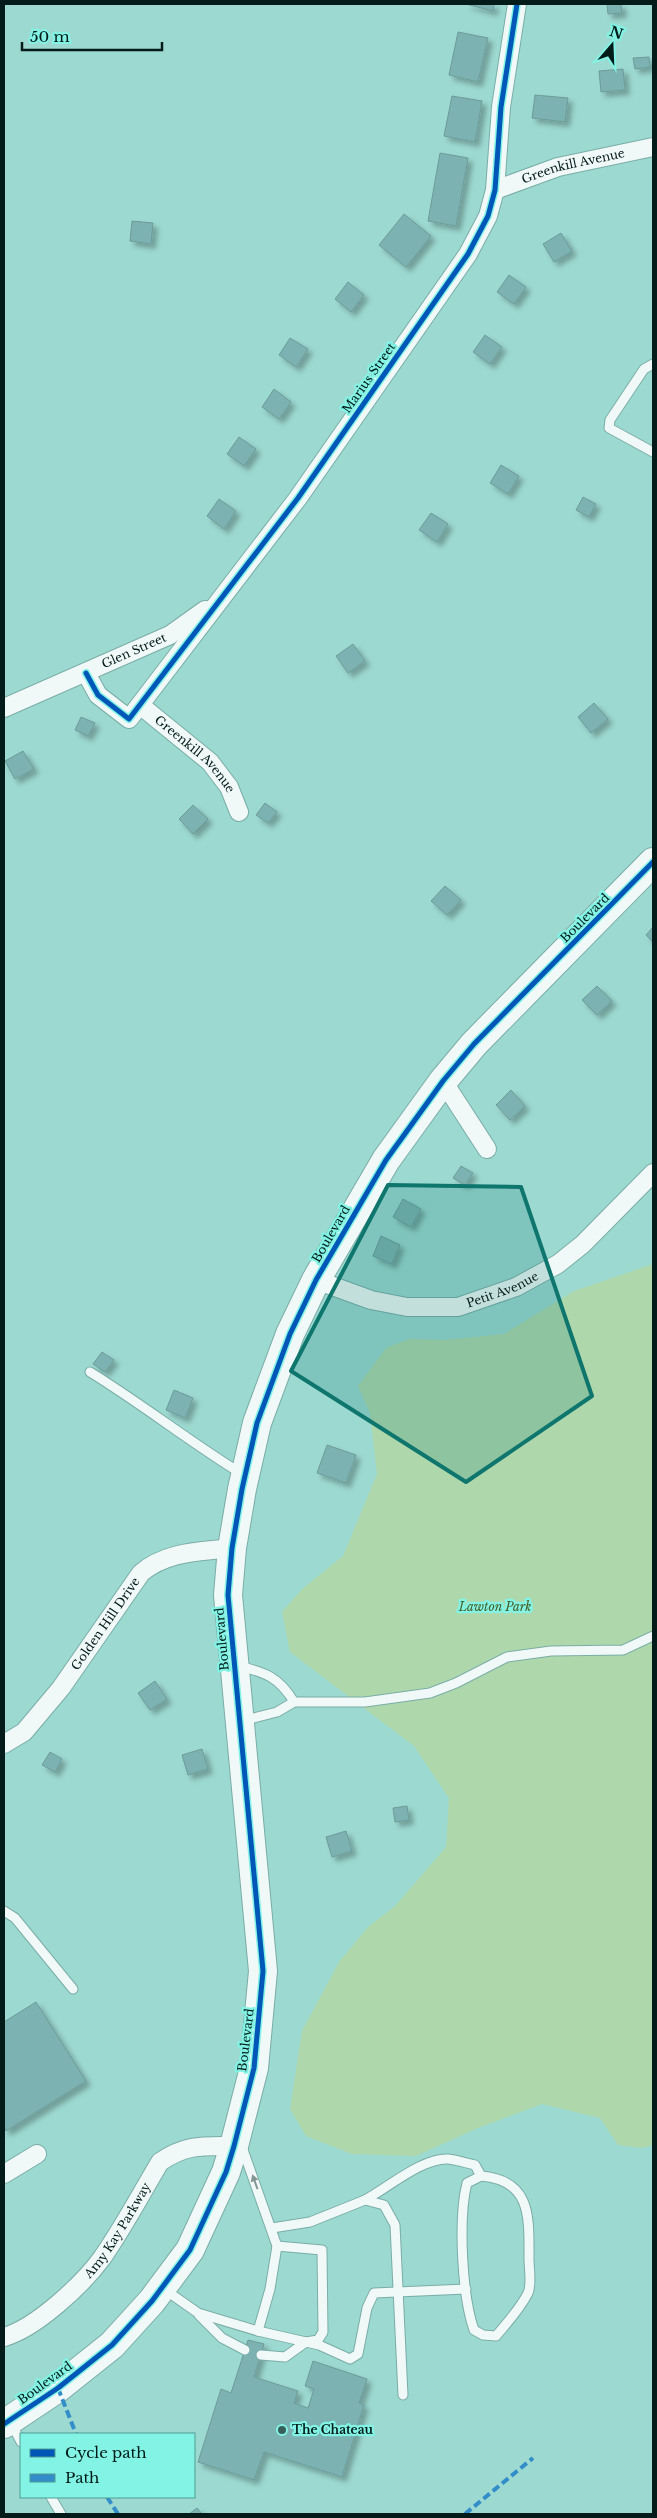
<svg xmlns="http://www.w3.org/2000/svg" width="657" height="2518" font-family="'Libre Baskerville',serif">
<style>
.green{fill:#aed8ac}
.building{fill:#7bb2b1;stroke:#6d9b99;filter:url(#shadow)}
.lines{fill:none;stroke-linecap:round;stroke-linejoin:round}
.lane-casing{stroke:#7aada7;stroke-width:11}
.street-casing{stroke:#7aada7;stroke-width:20}
.primary-casing{stroke:#7aada7;stroke-width:30}
.lane{stroke:#f0f9f8;stroke-width:9}
.street{stroke:#f0f9f8;stroke-width:18}
.primary{stroke:#f0f9f8;stroke-width:28}
.quiet{stroke:#338dc9;stroke-width:4;stroke-dasharray:8 4;stroke-linecap:butt}
.cycleway-casing{stroke:#82f3e4;stroke-width:8}
.cycleway{stroke:#0057b8;stroke-width:5}
.oneway{fill:#859694}
.marked{fill:#0f766e;fill-opacity:0.2;stroke:#0f766e;stroke-width:4;stroke-linejoin:round}
.poi-dot{fill:#395e59;stroke:#82f3e4;stroke-width:2}
.labels{text-anchor:middle;stroke-width:4.5;stroke-linejoin:round;paint-order:stroke}
.street-label{font-size:12px;fill:#031c19;stroke:#82f3e4}
.park-label{font-size:12px;font-style:italic;fill:#495c21;stroke:#82f3e4}
.poi-label{font-size:12px;font-weight:bold;fill:#031c19;stroke:#82f3e4;text-anchor:start}
</style>
<defs>
<filter id="shadow"><feDropShadow dx="4.5" dy="4.5" stdDeviation="2.5" flood-color="#0004"/></filter>
</defs>
<rect width="100%" height="100%" fill="#9cd9d1"/>
<path class="green" d="M653 1264V2145L642 2148 618 2145 600 2118 542 2104 478 2128 416 2156 352 2154 306 2136 290 2109 302 2031 339 1962 368 1927 395 1906 446 1847 449 1798 414 1746 290 1652 282 1612 302 1589 343 1556 377 1474 370 1413 358 1386 386 1348 409 1339 445 1340 504 1334 574 1291Z"/>
<g class="building">
<path d="M466 4H494L493 11Z"/>
<path d="M607 4H621L622 13 608 14Z"/>
<path d="M458 32 488 38 478 82 449 75Z"/>
<path d="M649 57 650 67 635 69 633 58Z"/>
<path d="M623 69 625 90 601 92 599 71Z"/>
<path d="M535 95 568 98 565 122 532 118Z"/>
<path d="M452 96 482 101 475 142 444 136Z"/>
<path d="M440 153 468 158 456 226 428 221Z"/>
<path d="M404 214 431 236 406 267 379 245Z"/>
<path d="M132 221 153 223 151 244 130 241Z"/>
<path d="M561 233 572 251 554 262 543 244Z"/>
<path d="M509 275 526 287 514 304 497 292Z"/>
<path d="M348 282 364 295 351 312 335 299Z"/>
<path d="M485 335 502 347 490 364 473 352Z"/>
<path d="M290 338 308 349 296 367 279 355Z"/>
<path d="M274 389 291 402 279 419 262 407Z"/>
<path d="M239 437 256 449 244 466 227 454Z"/>
<path d="M501 465 519 476 508 494 490 483Z"/>
<path d="M583 497 596 504 589 517 576 510Z"/>
<path d="M219 499 236 511 224 529 207 516Z"/>
<path d="M431 513 448 524 437 542 419 530Z"/>
<path d="M353 644 365 661 348 673 336 656Z"/>
<path d="M594 703 608 719 591 733 578 717Z"/>
<path d="M81 717 95 723 88 736 75 730Z"/>
<path d="M23 751 34 769 15 779 5 761Z"/>
<path d="M265 803 277 812 268 823 256 815Z"/>
<path d="M193 805 208 819 193 834 179 819Z"/>
<path d="M445 886 461 900 447 915 431 901Z"/>
<path d="M653 927V942L646 935Z"/>
<path d="M597 986 612 1001 597 1015 582 1000Z"/>
<path d="M511 1090 525 1106 510 1120 496 1105Z"/>
<path d="M461 1166 473 1173 465 1185 453 1178Z"/>
<path d="M403 1199 421 1209 411 1227 393 1217Z"/>
<path d="M381 1236 400 1245 392 1264 373 1256Z"/>
<path d="M102 1352 114 1360 105 1372 93 1364Z"/>
<path d="M174 1390 193 1398 185 1418 166 1410Z"/>
<path d="M327 1445 356 1455 346 1483 317 1473Z"/>
<path d="M155 1681 167 1699 150 1710 138 1693Z"/>
<path d="M202 1749 208 1769 188 1775 182 1755Z"/>
<path d="M50 1752 62 1759 55 1772 42 1765Z"/>
<path d="M407 1806 409 1820 395 1822 393 1808Z"/>
<path d="M346 1831 352 1851 332 1857 326 1837Z"/>
<path d="M36 2002 86 2081 6 2131 4 2127V2022Z"/>
<path d="M248 2340 264 2344 254 2377 298 2391 294 2403 308 2408 314 2389 305 2386 313 2361 367 2379 359 2403 364 2405 342 2477 264 2452 254 2480 198 2462 221 2389 231 2393Z"/>
<path d="M197 2508 202 2514H189Z"/>
</g>
<g class="lines">
<defs>
<g id="lane">
<path d="M653 364 644 369 610 420 609 428 653 452"/>
<path d="M90 1372C142 1404 190 1442 242 1474"/>
<path d="M238 1666C265 1672 279 1677 294 1702"/>
<path d="M242 1721 277 1712 294 1702H365L430 1693 456 1683 507 1657 551 1651 623 1650 653 1636"/>
<path d="M4 1911 15 1918 73 1989"/>
<path d="M481 2176C532 2180 529 2218 529 2259 529 2269 532 2285 528 2293 520 2309 507 2323 496 2336L483 2335 474 2330C462 2296 458 2218 467 2183Z"/>
<path d="M365 2200C389 2187 422 2158 448 2159 457 2160 466 2163 475 2165L481 2176"/>
<path d="M272 2228 310 2222 365 2200 384 2205 395 2225 403 2395"/>
<path d="M164 2289 198 2313 258 2331 270 2289 277 2246 242 2147"/>
<path d="M199 2315 222 2338 245 2350"/>
<path d="M258 2331 306 2342 318 2340 323 2332 322 2250 277 2246"/>
<path d="M261 2355 285 2357 306 2342 319 2345 350 2359 358 2354 367 2308 374 2293 466 2289"/>
<path d="M11 2423 21 2442"/>
<path d="M51 2497 61 2514"/>
</g>
<g id="street">
<path id="s1" d="M495 190 558 167 653 147"/>
<path d="M86 673 98 695 129 719 298 498 468 254 488 216 495 190 501 107 517 4"/>
<path id="s2" d="M140 705 210 762 229 787 239 812"/>
<path id="s3" d="M4 708 170 635 205 610"/>
<path d="M443 1081 487 1149"/>
<path id="s4" d="M316 1280 371 1300 407 1307H458L516 1287 558 1264 583 1244 653 1173"/>
<path id="s5" d="M4 1744 24 1732 61 1688 141 1573C167 1551 200 1552 232 1548"/>
<path d="M4 2174 37 2154"/>
<path id="s6" d="M4 2337C36 2328 82 2285 102 2258 123 2228 141 2194 160 2162 186 2144 203 2146 234 2146"/>
</g>
<path id="primary" d="M4 2424 58 2388 112 2345 152 2301 190 2250 226 2172 234 2146 254 2068 263 1971 228 1595 232 1548 242 1489 257 1423 290 1334 316 1280 386 1160 443 1081 474 1044 653 862"/>
</defs>
<use href="#lane" class="lane-casing"/>
<use href="#street" class="street-casing"/>
<use href="#primary" class="primary-casing"/>
<use href="#lane" class="lane"/>
<use href="#street" class="street"/>
<use href="#primary" class="primary"/>
<g class="quiet">
<path d="M58 2388 76 2434"/>
<path d="M107 2497 118 2514"/>
<path d="M465 2514 533 2458"/>
</g>
<defs>
<g id="cycleway">
<path d="M86 673 98 695 129 719 298 498 468 254 488 216 495 190 501 107 517 4"/>
<path d="M4 2424 58 2388 112 2345 152 2301 190 2250 226 2172 234 2146 254 2068 263 1971 228 1595 232 1548 242 1489 257 1423 290 1334 316 1280 386 1160 443 1081 474 1044 653 862"/>
</g>
</defs>
<use href="#cycleway" class="cycleway-casing"/>
<use href="#cycleway" class="cycleway"/>
</g>
<defs><path id="oneway-solid" d="M-6-.8H1V-3.2L6.5 0L1 3.2V.8H-6Z" transform="scale(1.25)"/></defs>
<use class="oneway" href="#oneway-solid" transform="translate(255 2182) rotate(-110)"/>
<path class="marked" d="M388 1185 521 1187 592 1396 466 1482 291 1371Z"/>
<circle class="poi-dot" cx="282" cy="2430" r="5"/>
<g class="labels">
<g class="street-label">
<text dy="4" stroke="none"><textPath href="#s1" startOffset="82">Greenkill Avenue</textPath></text>
<text transform="translate(369 378) rotate(-55)" y="4">Marius Street</text>
<text dy="4" stroke="none"><textPath href="#s3" startOffset="142">Glen Street</textPath></text>
<text dy="4" stroke="none"><textPath href="#s2" startOffset="74">Greenkill Avenue</textPath></text>
<text transform="translate(585 918) rotate(-45)" y="4">Boulevard</text>
<text transform="translate(331 1234) rotate(-60)" y="4">Boulevard</text>
<text dy="4" stroke="none"><textPath href="#s4" startOffset="194">Petit Avenue</textPath></text>
<text dy="4" stroke="none"><textPath href="#s5" startOffset="159">Golden Hill Drive</textPath></text>
<text transform="translate(222 1639) rotate(-95)" y="4">Boulevard</text>
<text transform="translate(246 2040) rotate(-83)" y="4">Boulevard</text>
<text dy="4" stroke="none"><textPath href="#s6" startOffset="159">Amy Kay Parkway</textPath></text>
<text transform="translate(45 2383) rotate(-36)" y="4">Boulevard</text>
</g>
<g class="park-label">
<text x="495" y="1611">Lawton Park</text>
</g>
<g class="poi-label">
<text x="292" y="2434">The Chateau</text>
</g>
</g>
<rect width="657" height="2518" fill="none" stroke="#031c19" stroke-width="10"/>
<rect x="20" y="2433" width="175" height="65" fill="#82f3e4" stroke="#4f9d93"/>
<rect x="30" y="2449" width="25" height="8" fill="#0057b8" stroke="#4f9d93"/>
<text x="65" y="2458" font-size="15" fill="#031c19">Cycle path</text>
<rect x="30" y="2474" width="25" height="8" fill="#338dc9" stroke="#4f9d93"/>
<text x="65" y="2483" font-size="15" fill="#031c19">Path</text>
<g transform="translate(612 45) rotate(19)" stroke="#82f3e4" stroke-width="4" paint-order="stroke">
<path d="M0-4L9 19L0 12L-9 19Z" fill="#031c19"/>
<text y="-8" font-size="14" font-weight="bold" text-anchor="middle" fill="#031c19">N</text>
</g>
<path d="M22 42v8h140v-8" fill="none" stroke="#031c19" stroke-width="2.5"/>
<text x="30" y="42" font-size="15" fill="#031c19" stroke="#82f3e4" stroke-width="4" paint-order="stroke">50 m</text>
</svg>
